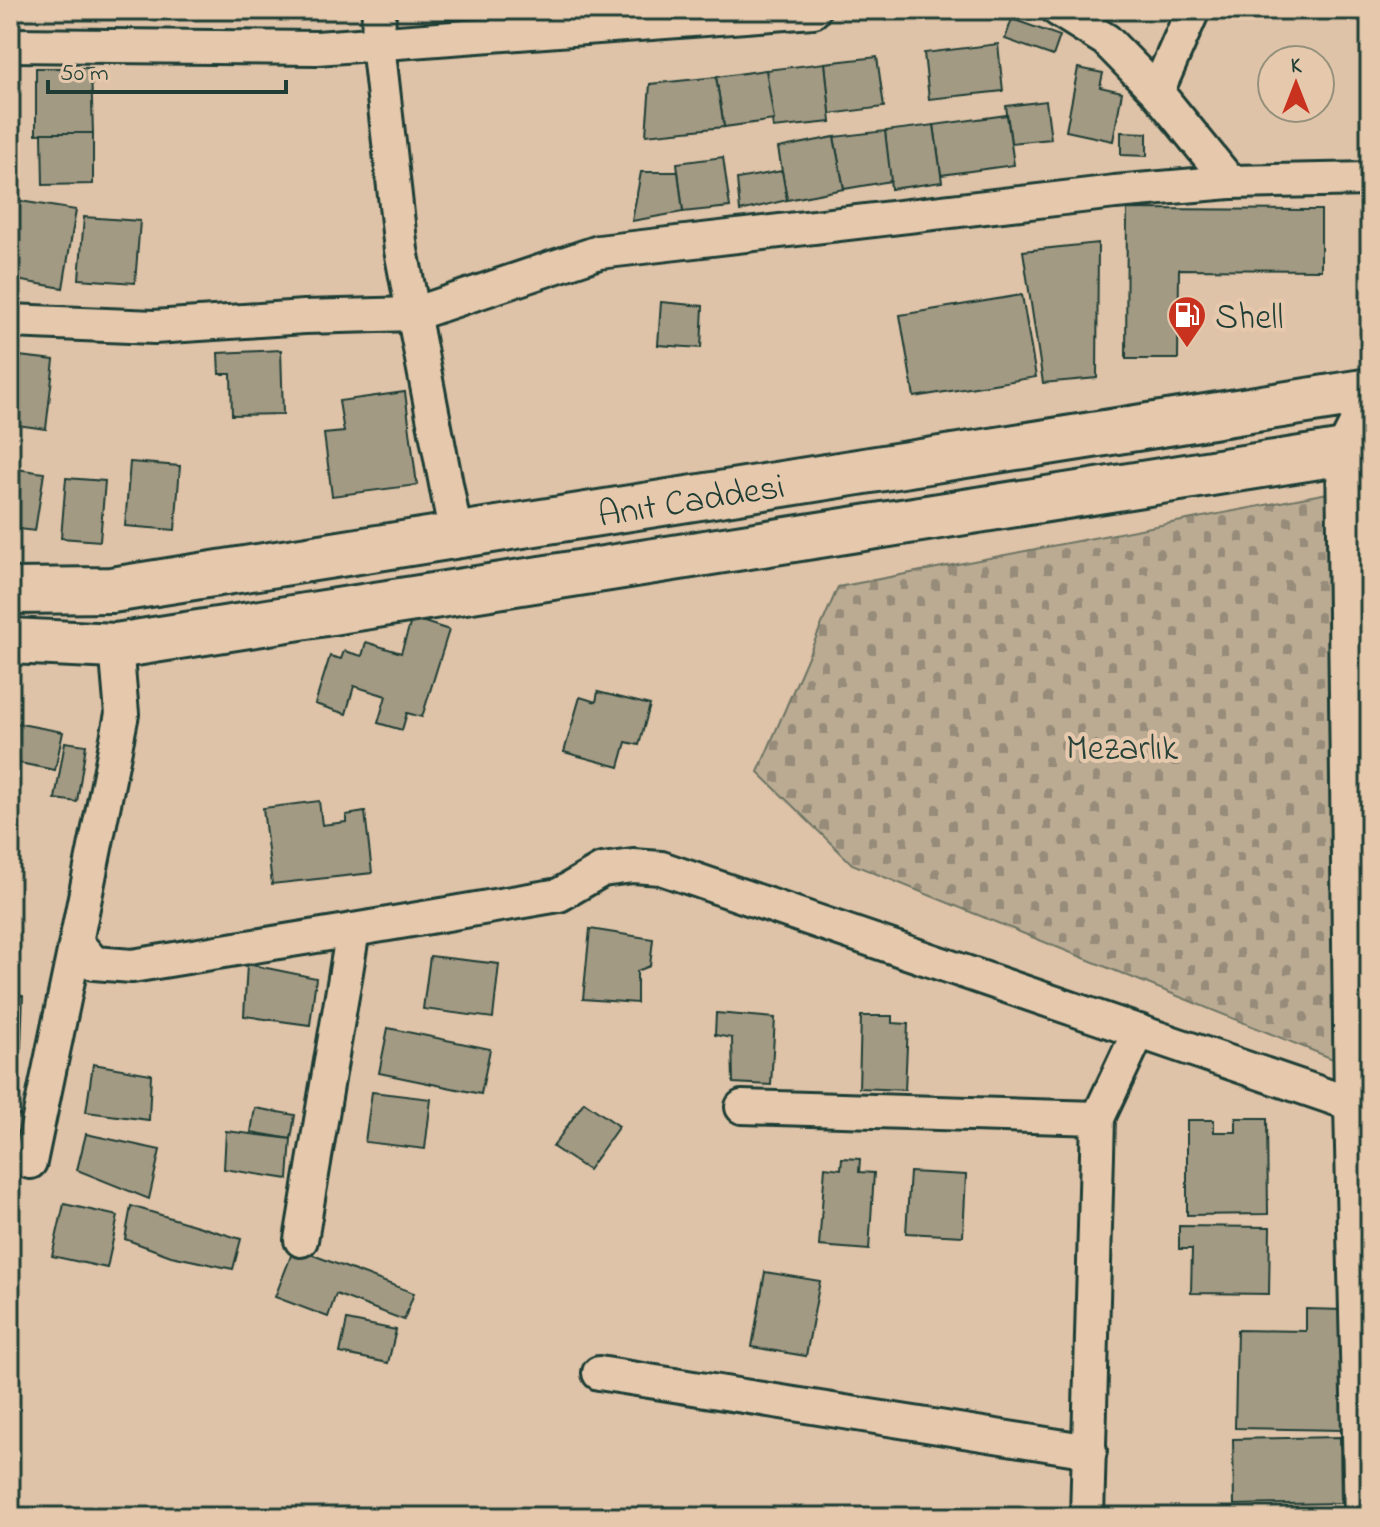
<svg xmlns="http://www.w3.org/2000/svg" width="1380" height="1527" font-family="'Indie Flower',sans-serif">
<style>
.cemetery{fill:url(#cemetery-stones);stroke:#6d7464;stroke-width:2}
.building{fill:#a39a84;stroke:#1f3d34;stroke-width:2}
.lines{fill:none;stroke-linecap:round;stroke-linejoin:round}
.street-casing{stroke:#1f3d34;stroke-width:38}
.secondary-casing{stroke:#1f3d34;stroke-width:50}
.street{stroke:#e6c9ad;stroke-width:32}
.secondary{stroke:#e6c9ad;stroke-width:44}
.labels{text-anchor:middle;stroke-width:8;stroke-linejoin:round;paint-order:stroke}
.poi-label{font-size:36px;fill:#1f3d34;stroke:#e6c9ad;text-anchor:start}
.street-label{font-size:36px;fill:#1f3d34;stroke:#e6c9ad}
.park-label{font-size:36px;fill:#274239;stroke:#e6c9ad}
</style>
<defs>
<pattern id="cemetery-stones" width="16" height="16" patternUnits="userSpaceOnUse" patternTransform="scale(2)"><rect width="16" height="16" fill="#bbab93"/><path d="M2 7V4a2 2 0 0 1 4 0v3zM10 15v-3a2 2 0 0 1 4 0v3z" fill="#978c79"/></pattern>
</defs>
<rect width="100%" height="100%" fill="#dec3a8"/>
<filter id="ink" filterUnits="userSpaceOnUse"><feTurbulence type="fractalNoise" baseFrequency=".0125" numOctaves="2"/><feDisplacementMap in="SourceGraphic" scale="16" xChannelSelector="R" yChannelSelector="G"/><feConvolveMatrix kernelMatrix="1 2 1 2 8 2 1 2 1" color-interpolation-filters="sRGB"/></filter>
<g filter="url(#ink)">
<path class="cemetery" d="M1328 493 1338 1061 852 864 758 772 838 587Z"/>
<g class="building">
<path d="M1012 19 1060 36 1053 56 1005 39Z"/>
<path d="M998 44 1003 91 929 99 924 53Z"/>
<path d="M877 57 884 107 830 114 825 63Z"/>
<path d="M825 63 831 122 773 128 766 70Z"/>
<path d="M36 68H91L93 133 36 134Z"/>
<path d="M1078 68 1103 73 1100 87 1122 92 1113 141 1066 131Z"/>
<path d="M766 70 774 120 724 127 716 77Z"/>
<path d="M716 77 724 127 646 135 650 84Z"/>
<path d="M1046 101 1051 139 1011 143 1006 106Z"/>
<path d="M1007 115 1014 165 941 175 934 125Z"/>
<path d="M934 125 942 182 891 189 885 131Z"/>
<path d="M885 131 891 181 844 189 834 137Z"/>
<path d="M1121 132 1147 133V156L1121 155Z"/>
<path d="M42 133H93V184L43 185Z"/>
<path d="M834 137 844 189 787 200 778 148Z"/>
<path d="M723 157 730 207 683 212 677 163Z"/>
<path d="M782 171 787 200 740 211 737 179Z"/>
<path d="M641 172H678L683 212 632 221Z"/>
<path d="M20 201 76 210 63 288 10 279V261Z"/>
<path d="M1127 209 1321 210V270L1179 269 1178 359H1126Z"/>
<path d="M84 217 140 221 135 283 79 279Z"/>
<path d="M1098 243 1097 378 1043 383 1023 251Z"/>
<path d="M1022 295 1036 377 914 397 900 315Z"/>
<path d="M661 302 703 306 701 348 658 345Z"/>
<path d="M281 350 283 414 232 415 231 374H219L218 353Z"/>
<path d="M10 355 54 360 46 429 10 424Z"/>
<path d="M405 392 417 485 332 496 324 434 344 432 339 401Z"/>
<path d="M130 462 180 466 175 530 125 526Z"/>
<path d="M10 468 44 473 35 531 10 528Z"/>
<path d="M66 478 105 481 100 541 61 538Z"/>
<path d="M412 618 449 630 422 717 407 713 402 730 378 723 386 696 354 686 346 714 315 704 330 656 341 659 344 651 362 656 366 642 401 653Z"/>
<path d="M598 692 650 705 639 745 626 742 619 767 564 752 580 697 596 702Z"/>
<path d="M10 722 63 732 55 770 19 763 10 811Z"/>
<path d="M65 742 86 745 77 802 55 799Z"/>
<path d="M319 801 322 825 346 822V815L365 812 372 873 272 884 263 808Z"/>
<path d="M590 929 653 939 650 966 637 971V1003L583 999Z"/>
<path d="M430 956 499 964 493 1018 423 1009Z"/>
<path d="M247 964 316 978 310 1025 244 1016Z"/>
<path d="M10 994 23 996 21 1045 10 1044Z"/>
<path d="M716 1013 775 1018 771 1085 733 1083 732 1038 715 1035Z"/>
<path d="M861 1016H892V1023L908 1024 905 1090 859 1088Z"/>
<path d="M388 1028 490 1049 481 1094 379 1073Z"/>
<path d="M10 1044 21 1045 14 1099 10 1098Z"/>
<path d="M93 1064 151 1074 149 1120 86 1112Z"/>
<path d="M372 1092 431 1099 425 1149 365 1142Z"/>
<path d="M584 1102 619 1126 588 1170 553 1147Z"/>
<path d="M255 1108 295 1115 291 1139 251 1132Z"/>
<path d="M10 1113 27 1117 21 1141 10 1139Z"/>
<path d="M1236 1118H1267L1268 1214 1187 1215V1120H1214V1132H1236Z"/>
<path d="M226 1131 291 1139 288 1179 224 1169Z"/>
<path d="M86 1134 160 1150 149 1199 77 1170Z"/>
<path d="M842 1158 860 1159 859 1172 874 1173 869 1250 819 1246 825 1167 841 1169Z"/>
<path d="M910 1172 966 1175 963 1236 906 1233Z"/>
<path d="M64 1204 118 1216 107 1268 52 1256Z"/>
<path d="M131 1206 241 1239 233 1269 171 1256 125 1239Z"/>
<path d="M1179 1226 1270 1227 1269 1294 1191 1293 1192 1249H1179Z"/>
<path d="M294 1248 414 1293 404 1320 336 1294 328 1317 275 1297Z"/>
<path d="M765 1272 820 1281 806 1356 752 1347Z"/>
<path d="M1306 1309 1344 1310 1342 1430 1235 1428 1237 1330 1306 1331Z"/>
<path d="M347 1320 396 1330 388 1363 340 1353Z"/>
<path d="M1340 1437 1341 1503 1234 1505 1233 1439Z"/>
</g>
<g class="lines">
<defs>
<g id="street">
<path d="M379 10 378 44 401 250 456 536"/>
<path d="M1058 10 1106 40 1157 92 1230 182 1370 179"/>
<path d="M10 45 317 48 813 11"/>
<path d="M1157 92 1193 10"/>
<path d="M10 321 154 327 304 317 414 314 599 252 1115 192 1230 182"/>
<path d="M116 646 122 714 76 942 94 963 132 966 353 930 559 895 602 870 633 866 661 868 1357 1106"/>
<path d="M742 1107 1098 1118"/>
<path d="M30 1162 76 942"/>
<path d="M301 1240 353 930"/>
<path d="M599 1373 1090 1451"/>
<path d="M1087 1517 1098 1118 1139 1031"/>
</g>
<g id="secondary">
<path d="M1362 425 1349 451 1357 1106 1367 1517"/>
<path id="s1" d="M10 591 112 590 1370 391"/>
<path d="M10 641 116 646 1370 448"/>
</g>
</defs>
<use href="#street" class="street-casing"/>
<use href="#secondary" class="secondary-casing"/>
<use href="#street" class="street"/>
<use href="#secondary" class="secondary"/>
</g>
</g>
<defs>
<symbol id="fuel-pin" viewBox="-11 -11 22 30"><path d="M0 17L-7.5 6A9.5 9.5 0 1 1 7.5 6Z" fill="#c8321e" stroke="#e6c9ad"/><path d="M-5.5-6h7V0h2V4h1.3V-2.5L3-4.5l.8-.8L6-3V5H2.5V1h-1V6h-7ZM-4.2-4.7v3.2H.2V-4.7Z" fill="#fff"/></symbol>
</defs>
<g fill-rule="evenodd">
<use href="#fuel-pin" x="1165" y="293" width="44" height="60"/>
</g>
<g class="labels">
<g class="poi-label">
<text x="1215" y="328">Shell</text>
</g>
<g class="street-label">
<text dy="13" stroke="none"><textPath href="#s1" startOffset="688">Anıt Caddesi</textPath></text>
</g>
<g class="park-label">
<text x="1122" y="759">Mezarlık</text>
</g>
</g>
<rect width="1380" height="1527" fill="none" stroke="#e6c9ad" stroke-width="40"/>
<rect x="20" y="20" width="1340" height="1487" fill="none" stroke="#1f3d34" stroke-width="3" filter="url(#ink)"/>
<g transform="translate(1296 84)"><circle r="38" fill="#e6c9ad" stroke="#96917d" stroke-width="2"/>
<path d="M0-6L14 30L0 20L-14 30Z" fill="#c8321e"/>
<text y="-12" font-size="22" font-weight="bold" text-anchor="middle" fill="#1f3d34">K</text>
</g>
<path d="M48 80v12h238v-12" fill="none" stroke="#1f3d34" stroke-width="4"/>
<text x="60" y="80" font-size="24" fill="#1f3d34" stroke="#e6c9ad" stroke-width="6" paint-order="stroke">50 m</text>
</svg>
